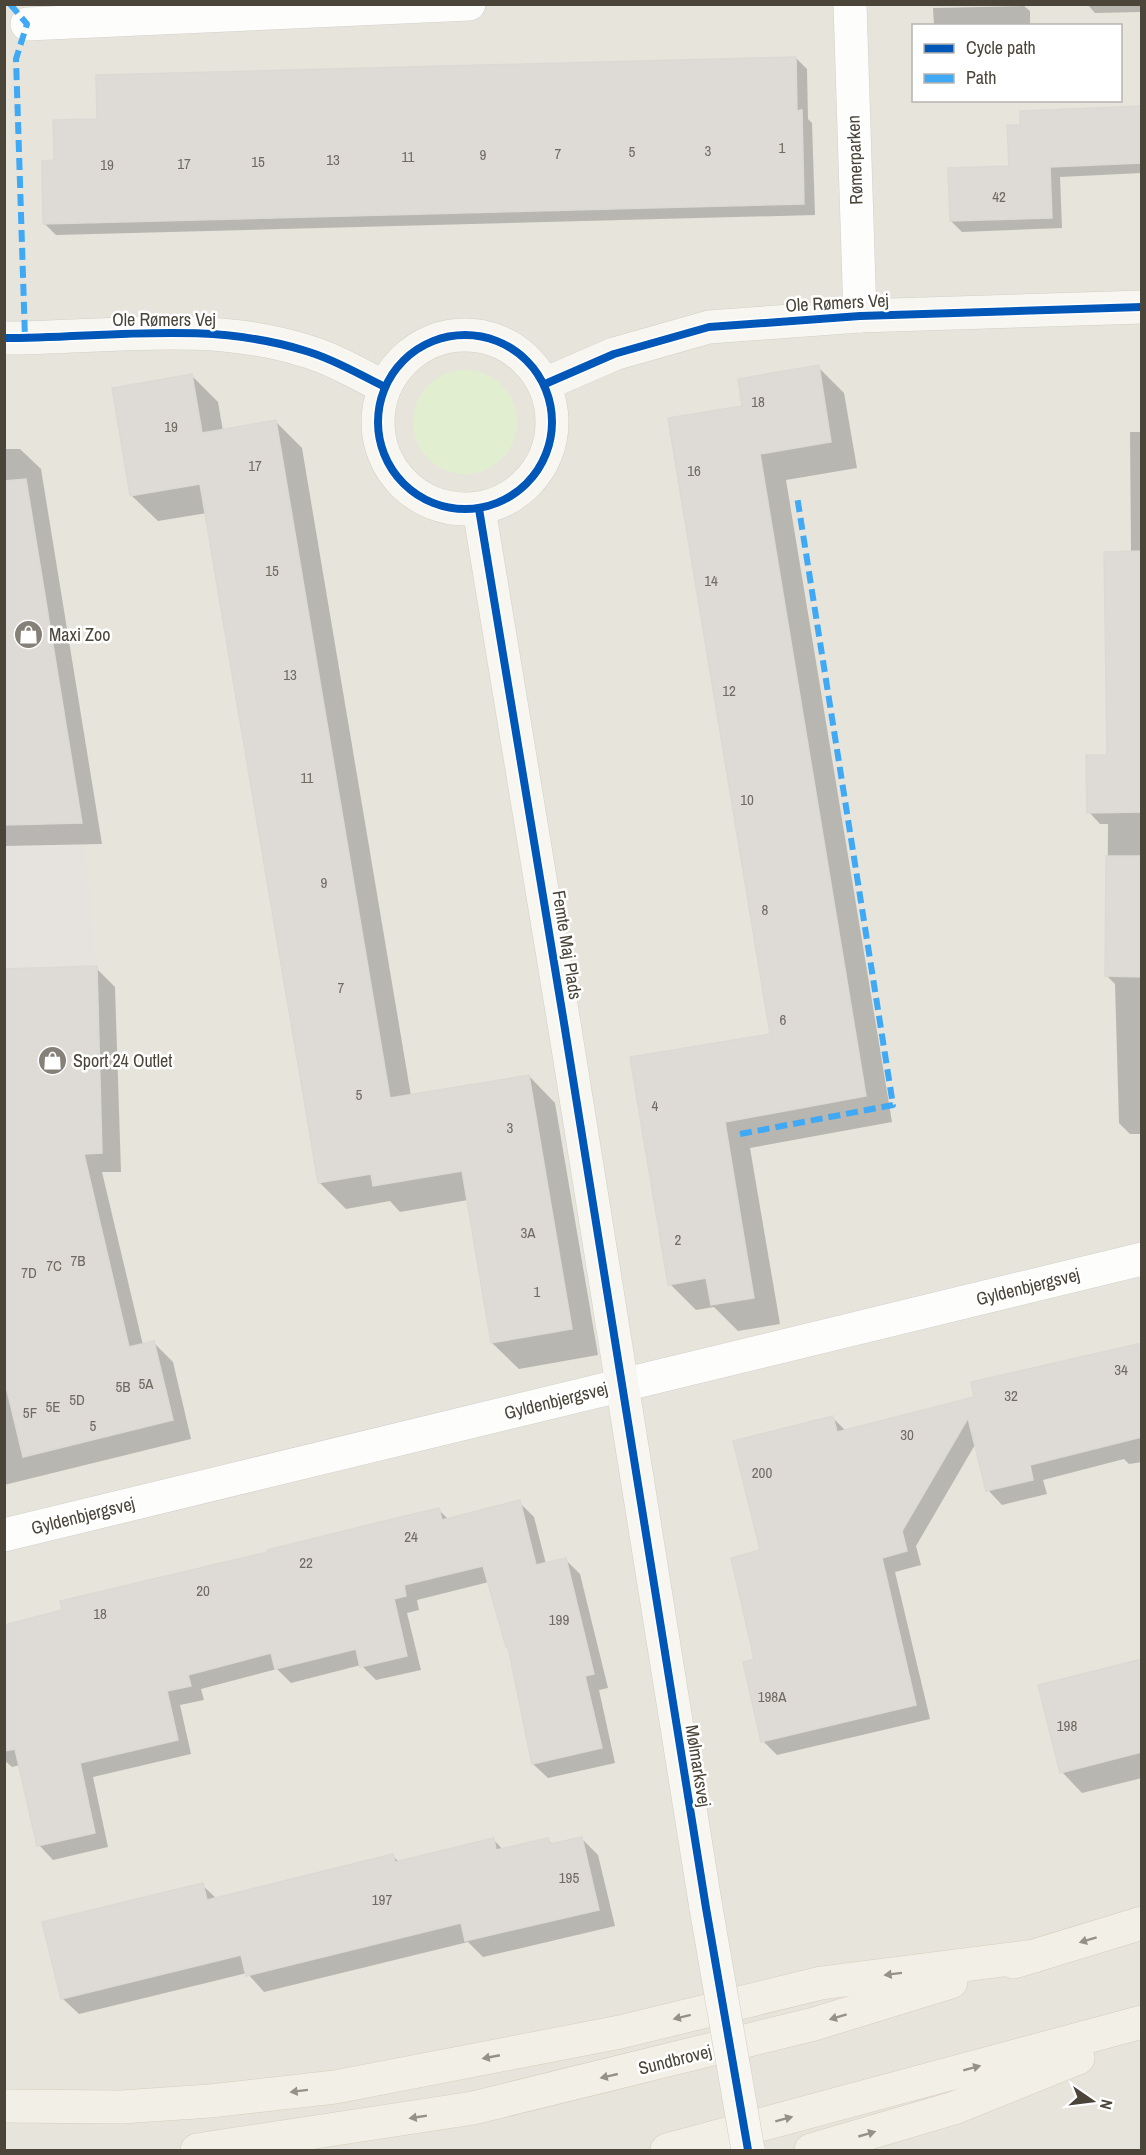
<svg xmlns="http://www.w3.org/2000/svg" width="1146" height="2155" font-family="'Archivo Narrow',sans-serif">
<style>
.residential{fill:#e7e4dc;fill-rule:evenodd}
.green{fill:#e1eecf}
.parking{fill:#e6e3df}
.shadow{fill:#0003}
.building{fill:#dedbd6;stroke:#dcd9d4;stroke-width:1.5}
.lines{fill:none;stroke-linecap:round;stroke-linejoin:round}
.street-casing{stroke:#d2d0cb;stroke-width:34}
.secondary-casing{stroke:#d3cfc5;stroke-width:34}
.primary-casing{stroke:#d6cebb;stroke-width:34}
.street{stroke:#fdfdfc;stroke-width:33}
.secondary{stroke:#f7f6f1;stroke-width:33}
.primary{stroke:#f2efe6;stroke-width:33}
.secondary-bridge-casing{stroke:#d3cfc5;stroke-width:34;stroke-linecap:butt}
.secondary-bridge{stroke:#f7f6f1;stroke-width:33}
.quiet{stroke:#3fa9f5;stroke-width:6;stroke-dasharray:12 6;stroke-linecap:butt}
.cycleway-casing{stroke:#fff;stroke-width:11}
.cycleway{stroke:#0057b8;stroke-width:8}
.oneway{fill:#969187}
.labels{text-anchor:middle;stroke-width:5;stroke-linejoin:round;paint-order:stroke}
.number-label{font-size:15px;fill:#706a61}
.street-label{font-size:18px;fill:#4b4439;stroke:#fff}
.poi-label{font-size:18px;fill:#4b4439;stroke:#fff;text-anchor:start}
</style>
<rect width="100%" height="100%" fill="#f4f2ee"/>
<path class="residential" d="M5 5H1141V2150H5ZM914 26H1120V100H914Z"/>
<circle class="green" cx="465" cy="422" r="52"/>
<path class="parking" d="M82 823 97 966 5 969 4 825Z"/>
<g class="shadow">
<path d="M1087 4H1142V15L1141 12 1095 13Z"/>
<path d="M1024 6 1030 11V26H934L933 8Z"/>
<path d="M796 58 807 69 808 119 812 123 815 215 56 235 45 224 55 162 98 121Z"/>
<path d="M1142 107V173L1060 177 1062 228 962 232 951 221 1010 168Z"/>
<path d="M818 367 844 393 857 468 786 480 892 1122 750 1148 780 1324 738 1331 714 1307 696 1310 670 1284 632 1058 772 1035 744 407Z"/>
<path d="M192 376 218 402 223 431 276 422 302 448 411 1096 529 1076 555 1103 598 1355 519 1369 492 1343 468 1200 400 1212 390 1201 346 1209 320 1183 207 513 158 521 131 495Z"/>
<path d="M1130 432H1142V1134H1130L1119 1123 1115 984 1107 976 1108 824H1100L1089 812 1109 757 1131 553Z"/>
<path d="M4 449H20L41 469 102 844 4 846Z"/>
<path d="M96 968 115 987 121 1172H102L143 1345 154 1343 173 1362 191 1439 4 1485 5 1368Z"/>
<path d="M1142 1344V1462L1129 1464 1124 1459 1043 1480 1047 1494 1002 1505 988 1490 976 1443 916 1546 921 1565 895 1572 930 1719 777 1755 763 1741 756 1660 762 1552 833 1418 846 1431 976 1399Z"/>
<path d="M519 1502 534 1517 546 1564 565 1559 580 1574 608 1688 599 1690 615 1763 548 1778 533 1764 511 1650 507 1646 489 1582 417 1600 419 1610 407 1613 421 1670 376 1680 361 1665 291 1683 277 1669 201 1689 204 1700 180 1705 191 1754 93 1777 108 1847 53 1860 39 1845 20 1765 12 1767 4 1760V1627L439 1510 449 1520Z"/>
<path d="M1142 1661V1778L1082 1793 1062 1772Z"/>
<path d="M582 1839 598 1855 615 1926 483 1957 468 1942 264 1992 247 1973 79 2014 62 1998 202 1885 217 1899 393 1856 399 1862 494 1840 503 1850 548 1840 553 1845Z"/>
</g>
<g class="building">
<path d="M796 57 797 111 802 110 804 204 43 224 42 161 54 160 53 120 97 119 96 75Z"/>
<path d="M1142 106V163L1050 167 1052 218 950 221 948 168 1009 166 1007 125H1020V111Z"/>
<path d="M819 365 831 442 760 454 866 1096 725 1122 754 1298 711 1305 706 1278 668 1285 630 1057 770 1034 668 418 742 406 738 379Z"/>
<path d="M192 374 202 433 276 420 390 1098 529 1075 572 1329 491 1343 462 1171 373 1186 371 1174 318 1183 200 484 130 496 112 388Z"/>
<path d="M26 479 82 823 4 825V481Z"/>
<path d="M1142 551V812L1087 813 1086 755H1107L1104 552Z"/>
<path d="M1106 856H1142V977L1105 976Z"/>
<path d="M97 966 102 1153 84 1154 129 1347 154 1341 173 1420 23 1457 4 1378V969Z"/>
<path d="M1142 1343V1437L1030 1465 1033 1480 986 1491 968 1418 902 1531 907 1551 882 1558 916 1705 761 1742 743 1662 754 1659 731 1558 760 1550 733 1441 833 1416 837 1432 974 1397 971 1382Z"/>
<path d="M520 1500 536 1565 566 1558 594 1674 585 1676 602 1748 532 1764 508 1647H506L483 1566 404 1585 406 1596 394 1599 407 1656 360 1667 356 1649 275 1669 271 1653 188 1675 191 1686 167 1691 178 1740 80 1763 95 1833 37 1846 15 1749 4 1751V1625L62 1610 60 1601 268 1552 267 1550 372 1524 439 1508 442 1520Z"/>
<path d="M1142 1659V1752L1060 1773 1038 1685Z"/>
<path d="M582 1837 599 1910 465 1941 461 1923 246 1976 241 1955 61 1999 42 1922 203 1883 207 1900 393 1854 395 1862 494 1838 496 1850 548 1838 550 1844Z"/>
</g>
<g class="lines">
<defs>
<g id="street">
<path d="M850 4 860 316"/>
<path d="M27 24 469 4"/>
<path d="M4 1535 1142 1259"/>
</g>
<g id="secondary">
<circle cx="465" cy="422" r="87"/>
<path d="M4 338C104 338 209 320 306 351 334 359 360 375 385 387"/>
<path d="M545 384 614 354 709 327 860 316 1142 307"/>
<path d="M479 509 564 1023 706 1908"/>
</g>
<g id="primary">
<path d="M1014 1962 1142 1923"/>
<path d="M4 2106 121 2107 210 2101 335 2087 620 2032 821 1983 1034 1956"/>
<path d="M197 2150 473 2108 814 2024 951 1982"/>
<path d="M667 2150 1142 2022"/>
<path d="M811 2150 954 2108 1078 2058"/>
</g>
</defs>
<use href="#street" class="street-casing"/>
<use href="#secondary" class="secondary-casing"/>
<use href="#primary" class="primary-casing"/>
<use href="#street" class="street"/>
<use href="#secondary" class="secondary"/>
<use href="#primary" class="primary"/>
<defs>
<path id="secondary-bridge" d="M706 1908 748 2150"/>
</defs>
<use href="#secondary-bridge" class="secondary-bridge-casing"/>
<use href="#secondary-bridge" class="secondary-bridge"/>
<g class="quiet">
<path d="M10 4 27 24 16 59 25 338"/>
<path d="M740 1134 893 1105 797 496"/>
</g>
<defs>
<g id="cycleway">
<circle cx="465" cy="422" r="87"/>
<path d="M4 338C104 338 209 320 306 351 334 359 360 375 385 387"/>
<path d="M545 384 614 354 709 327 860 316 1142 307"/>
<path d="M479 509 564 1023 706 1908 748 2150"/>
</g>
</defs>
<use href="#cycleway" class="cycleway-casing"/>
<use href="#cycleway" class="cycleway"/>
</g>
<defs><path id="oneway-solid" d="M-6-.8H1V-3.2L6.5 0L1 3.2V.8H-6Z" transform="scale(1.5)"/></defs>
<g class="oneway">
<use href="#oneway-solid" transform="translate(1088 1940) rotate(163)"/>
<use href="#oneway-solid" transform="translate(893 1974) rotate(173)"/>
<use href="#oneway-solid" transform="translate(682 2017) rotate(166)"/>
<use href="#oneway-solid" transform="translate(838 2017) rotate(163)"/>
<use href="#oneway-solid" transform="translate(491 2057) rotate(169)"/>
<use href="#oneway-solid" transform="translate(972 2068) rotate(-15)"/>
<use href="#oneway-solid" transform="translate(609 2076) rotate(167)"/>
<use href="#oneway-solid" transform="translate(299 2091) rotate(173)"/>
<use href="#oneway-solid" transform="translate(418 2117) rotate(171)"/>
<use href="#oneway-solid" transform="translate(784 2119) rotate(-15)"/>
<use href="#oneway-solid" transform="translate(867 2134) rotate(-16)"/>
</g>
<defs>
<symbol id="shop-disc" viewBox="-11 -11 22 22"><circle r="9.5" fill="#868178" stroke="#fff"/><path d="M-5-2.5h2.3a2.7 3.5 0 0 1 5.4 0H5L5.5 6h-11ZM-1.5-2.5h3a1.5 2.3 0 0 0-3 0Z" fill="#fff"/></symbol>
</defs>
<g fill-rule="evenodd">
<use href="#shop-disc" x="12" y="618" width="33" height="33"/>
<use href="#shop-disc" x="36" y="1044" width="33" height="33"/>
</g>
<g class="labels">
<g class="number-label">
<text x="782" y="153">1</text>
<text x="708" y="156">3</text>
<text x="632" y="157">5</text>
<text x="558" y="159">7</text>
<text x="483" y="160">9</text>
<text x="408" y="162">11</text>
<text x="333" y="165">13</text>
<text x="258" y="167">15</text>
<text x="184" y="169">17</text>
<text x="107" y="170">19</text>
<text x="999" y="202">42</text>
<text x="758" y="407">18</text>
<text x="171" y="432">19</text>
<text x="255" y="471">17</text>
<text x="694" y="476">16</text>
<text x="272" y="576">15</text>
<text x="711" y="586">14</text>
<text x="290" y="680">13</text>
<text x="729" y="696">12</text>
<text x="307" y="783">11</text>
<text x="747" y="805">10</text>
<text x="324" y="888">9</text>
<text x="765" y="915">8</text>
<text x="341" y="993">7</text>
<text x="783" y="1025">6</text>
<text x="359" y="1100">5</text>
<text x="655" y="1111">4</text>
<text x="510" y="1133">3</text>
<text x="528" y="1238">3A</text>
<text x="678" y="1245">2</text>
<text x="78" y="1266">7B</text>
<text x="54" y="1271">7C</text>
<text x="29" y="1278">7D</text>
<text x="537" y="1297">1</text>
<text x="1121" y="1375">34</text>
<text x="146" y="1389">5A</text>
<text x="123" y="1392">5B</text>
<text x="1011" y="1401">32</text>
<text x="77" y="1405">5D</text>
<text x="53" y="1412">5E</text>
<text x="30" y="1418">5F</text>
<text x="93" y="1431">5</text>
<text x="907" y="1440">30</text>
<text x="762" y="1478">200</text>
<text x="411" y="1542">24</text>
<text x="306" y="1568">22</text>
<text x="203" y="1596">20</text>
<text x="100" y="1619">18</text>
<text x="559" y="1625">199</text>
<text x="772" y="1702">198A</text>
<text x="1067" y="1731">198</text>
<text x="569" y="1883">195</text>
<text x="382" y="1905">197</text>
</g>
<g class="street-label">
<text transform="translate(855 160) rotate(-92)" y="6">Rømerparken</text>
<text transform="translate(837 303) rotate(-3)" y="6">Ole Rømers Vej</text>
<text x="164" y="326">Ole Rømers Vej</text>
<text transform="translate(567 945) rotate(81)" y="6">Femte Maj Plads</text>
<text transform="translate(1028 1287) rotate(-14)" y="6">Gyldenbjergsvej</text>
<text transform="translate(556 1401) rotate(-14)" y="6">Gyldenbjergsvej</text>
<text transform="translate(83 1516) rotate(-14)" y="6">Gyldenbjergsvej</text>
<text transform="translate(698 1766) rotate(81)" y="6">Mølmarksvej</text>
<text transform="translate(675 2060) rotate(-14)" y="6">Sundbrovej</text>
</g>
<g class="poi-label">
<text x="49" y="641">Maxi Zoo</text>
<text x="73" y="1067">Sport 24 Outlet</text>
</g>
</g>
<rect width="1146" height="2155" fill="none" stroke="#4b4439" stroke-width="12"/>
<rect x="912" y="24" width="210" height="78" fill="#ffffff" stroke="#b7b4b0" stroke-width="1.5"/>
<rect x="924" y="44" width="30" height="9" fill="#0057b8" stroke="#b7b4b0" stroke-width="1.5"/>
<text x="966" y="54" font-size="18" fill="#4b4439">Cycle path</text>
<rect x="924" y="74" width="30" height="9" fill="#3fa9f5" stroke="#b7b4b0" stroke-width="1.5"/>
<text x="966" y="84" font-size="18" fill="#4b4439">Path</text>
<g transform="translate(1092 2101) rotate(104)" stroke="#ffffff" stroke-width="4.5" paint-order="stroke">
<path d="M0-4.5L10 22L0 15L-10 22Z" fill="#4b4439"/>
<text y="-9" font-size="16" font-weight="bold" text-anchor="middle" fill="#4b4439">N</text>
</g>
</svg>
